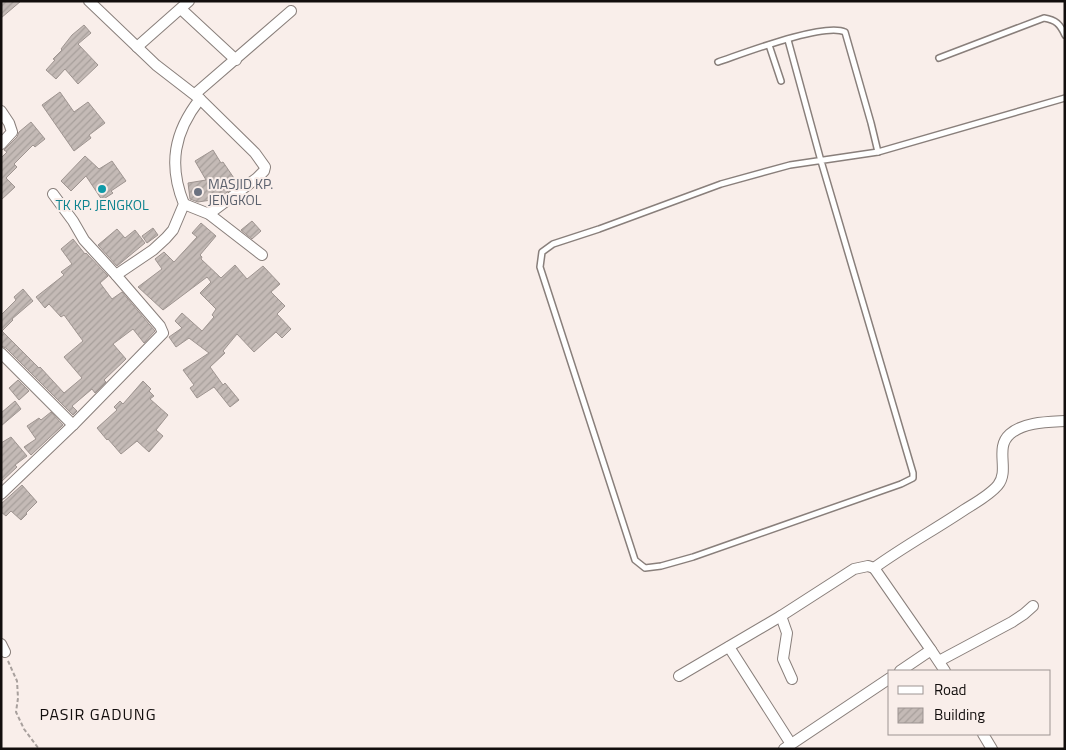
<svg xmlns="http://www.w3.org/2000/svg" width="1066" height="750" font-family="'Titillium Web',sans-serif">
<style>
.building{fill:url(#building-hatch);stroke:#9e9490}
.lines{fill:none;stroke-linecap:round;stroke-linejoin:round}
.service-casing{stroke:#897f7b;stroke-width:8}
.minor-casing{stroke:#897f7b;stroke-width:12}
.path{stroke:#a8a09d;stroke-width:2;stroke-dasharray:4 2.5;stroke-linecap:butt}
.service{stroke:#fff;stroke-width:5}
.minor{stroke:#fff;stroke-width:10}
.culture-dot{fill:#0f9aa8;stroke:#f9eeea;stroke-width:2}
.worship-dot{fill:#6b7280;stroke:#f9eeea;stroke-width:2}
.labels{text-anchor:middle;stroke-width:4;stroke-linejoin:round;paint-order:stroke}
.worship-label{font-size:14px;fill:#5b616d;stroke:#f9eeea;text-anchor:start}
.culture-label{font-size:14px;fill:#0d838f;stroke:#f9eeea}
.quarter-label{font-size:16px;letter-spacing:1px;fill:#120e0d;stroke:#f9eeea}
</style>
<defs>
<pattern id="building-hatch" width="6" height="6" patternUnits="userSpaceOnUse" patternTransform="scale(1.25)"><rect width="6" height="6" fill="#c4bab6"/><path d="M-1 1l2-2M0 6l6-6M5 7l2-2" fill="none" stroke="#a79f9b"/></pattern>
</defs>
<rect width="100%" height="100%" fill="#f9eeea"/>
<g class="building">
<path d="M1 1H21L1 18Z"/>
<path d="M84 25 91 33 78 44 98 65 78 84 65 69 56 79 46 70 55 60 53 59 62 50 61 49 72 35Z"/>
<path d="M60 92 74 112 88 102 105 123 89 135 91 138 74 151 42 105Z"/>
<path d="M31 122 45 139 35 147 33 145 14 164 17 167 6 178 15 187 1 200V158L7 152 4 150 17 137 19 132Z"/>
<path d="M213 150 221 163 223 162 238 184 218 199 198 202 190 199 188 183 206 180 195 161Z"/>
<path d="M85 156 99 169 112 161 126 181 111 191 113 193 102 200 86 176 71 191 61 181Z"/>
<path d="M252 221 261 231 252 239 241 230Z"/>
<path d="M201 223 216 236 200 255 202 257 201 259 221 278 235 265 247 279 263 266 280 284 271 292 285 306 277 314 291 329 282 338 276 332 254 352 237 334 223 351 225 353 210 367 223 385 225 383 239 400 230 407 214 387 197 398 190 388 194 385 183 370 209 353 189 338 176 347 169 337 182 328 175 321 182 313 202 331 214 317 212 315 216 309 200 293 211 282 207 277 163 310 138 287 162 269 155 259 164 252 174 262 197 237 192 233Z"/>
<path d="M153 228 158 235 147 243 142 236Z"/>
<path d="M117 229 125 238 135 230 145 243 117 266 98 245Z"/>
<path d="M73 239 85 254 86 253 108 276 100 283 112 299 122 292 155 331 144 343 133 329 113 344 126 359 104 380 106 382 95 393 92 389 72 406 77 411 73 415 6 348 1 346V315L16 300 14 297 23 289 33 301 12 319 13 320 2 331 39 368 40 367 64 393 82 378 64 357 83 341 64 315 61 317 49 304 45 308 36 297 64 275 61 272 72 264 61 249Z"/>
<path d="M18 380 29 391 19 400 9 388Z"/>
<path d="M143 381 151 389 149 391 154 396 150 399 168 415 156 430 163 436 149 452 137 441 121 454 108 439 107 440 97 428 117 410 114 407 120 401 123 404Z"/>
<path d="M15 401 21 409 1 426V413Z"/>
<path d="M51 412 63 425 31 455 24 447 36 439 27 426 39 418 41 420Z"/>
<path d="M11 437 27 456 15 465 17 467 1 482V443Z"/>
<path d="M22 485 37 502 26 513 27 514 21 520 11 511 6 516 1 512V504Z"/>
</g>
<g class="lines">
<defs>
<g id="service">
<path d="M788 40 821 161 913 473V478L901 484 693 557 661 566 645 568 635 560 540 267 542 252 553 244 599 229 721 184 790 165 878 152 1065 98"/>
<path d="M769 45 781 81"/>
<path d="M939 58 1044 18C1056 20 1060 24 1065 35"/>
<path d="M718 62C742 54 824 22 845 32L871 123 878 152"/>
</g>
<g id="minor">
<path d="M181 9 236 60"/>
<path d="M137 47 189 1"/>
<path d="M195 94 291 11"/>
<path d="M200 99 255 153 265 167 264 171 257 178 209 214"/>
<path d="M1 111 9 123 12 132 1 144"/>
<path d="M53 194 73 221 84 240 116 275"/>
<path d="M184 204 209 214 262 255"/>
<path d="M1 353 73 425"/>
<path d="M1 494 73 425 163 333 160 326 116 275 153 250 166 238 173 230 184 204C168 165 174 132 200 99L156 65 89 1"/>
<path d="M781 616 787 633 783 659 792 679"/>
<path d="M1 644 5 652"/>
<path d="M729 647 791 744"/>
<path d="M931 650 874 568C903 547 934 530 964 510 975 503 990 495 998 485 1010 470 994 448 1010 434 1024 422 1047 422 1065 421"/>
<path d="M939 661 1012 622 1024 614 1033 606"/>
<path d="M900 671 931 650 945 671"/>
<path d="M679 676 781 616 854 569 868 566 874 568"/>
<path d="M983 734 992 749"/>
<path d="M784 749 890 678"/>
</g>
</defs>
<use href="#service" class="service-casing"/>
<use href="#minor" class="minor-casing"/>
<path class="path" d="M8 661 17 681 18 698 16 712 24 729 39 749"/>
<use href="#service" class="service"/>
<use href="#minor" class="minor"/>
</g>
<circle class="culture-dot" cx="102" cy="189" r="5"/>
<circle class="worship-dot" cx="198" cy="192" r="5"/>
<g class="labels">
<g class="worship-label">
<text x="208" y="189">MASJID KP.<tspan x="208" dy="16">JENGKOL</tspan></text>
</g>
<g class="culture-label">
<text x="102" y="210">TK KP. JENGKOL</text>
</g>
<g class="quarter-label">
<text x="98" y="720">PASIR GADUNG</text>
</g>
</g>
<rect width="1066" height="750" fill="none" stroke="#120e0d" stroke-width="5"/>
<rect x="888" y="670" width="162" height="65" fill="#f9eeea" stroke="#9d9492"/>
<rect x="898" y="686" width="25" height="8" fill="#ffffff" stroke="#9d9492"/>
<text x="934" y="695" font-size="15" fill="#120e0d">Road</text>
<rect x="898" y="708" width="25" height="15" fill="url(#building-hatch)" stroke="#9d9492"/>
<text x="934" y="720" font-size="15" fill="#120e0d">Building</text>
</svg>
